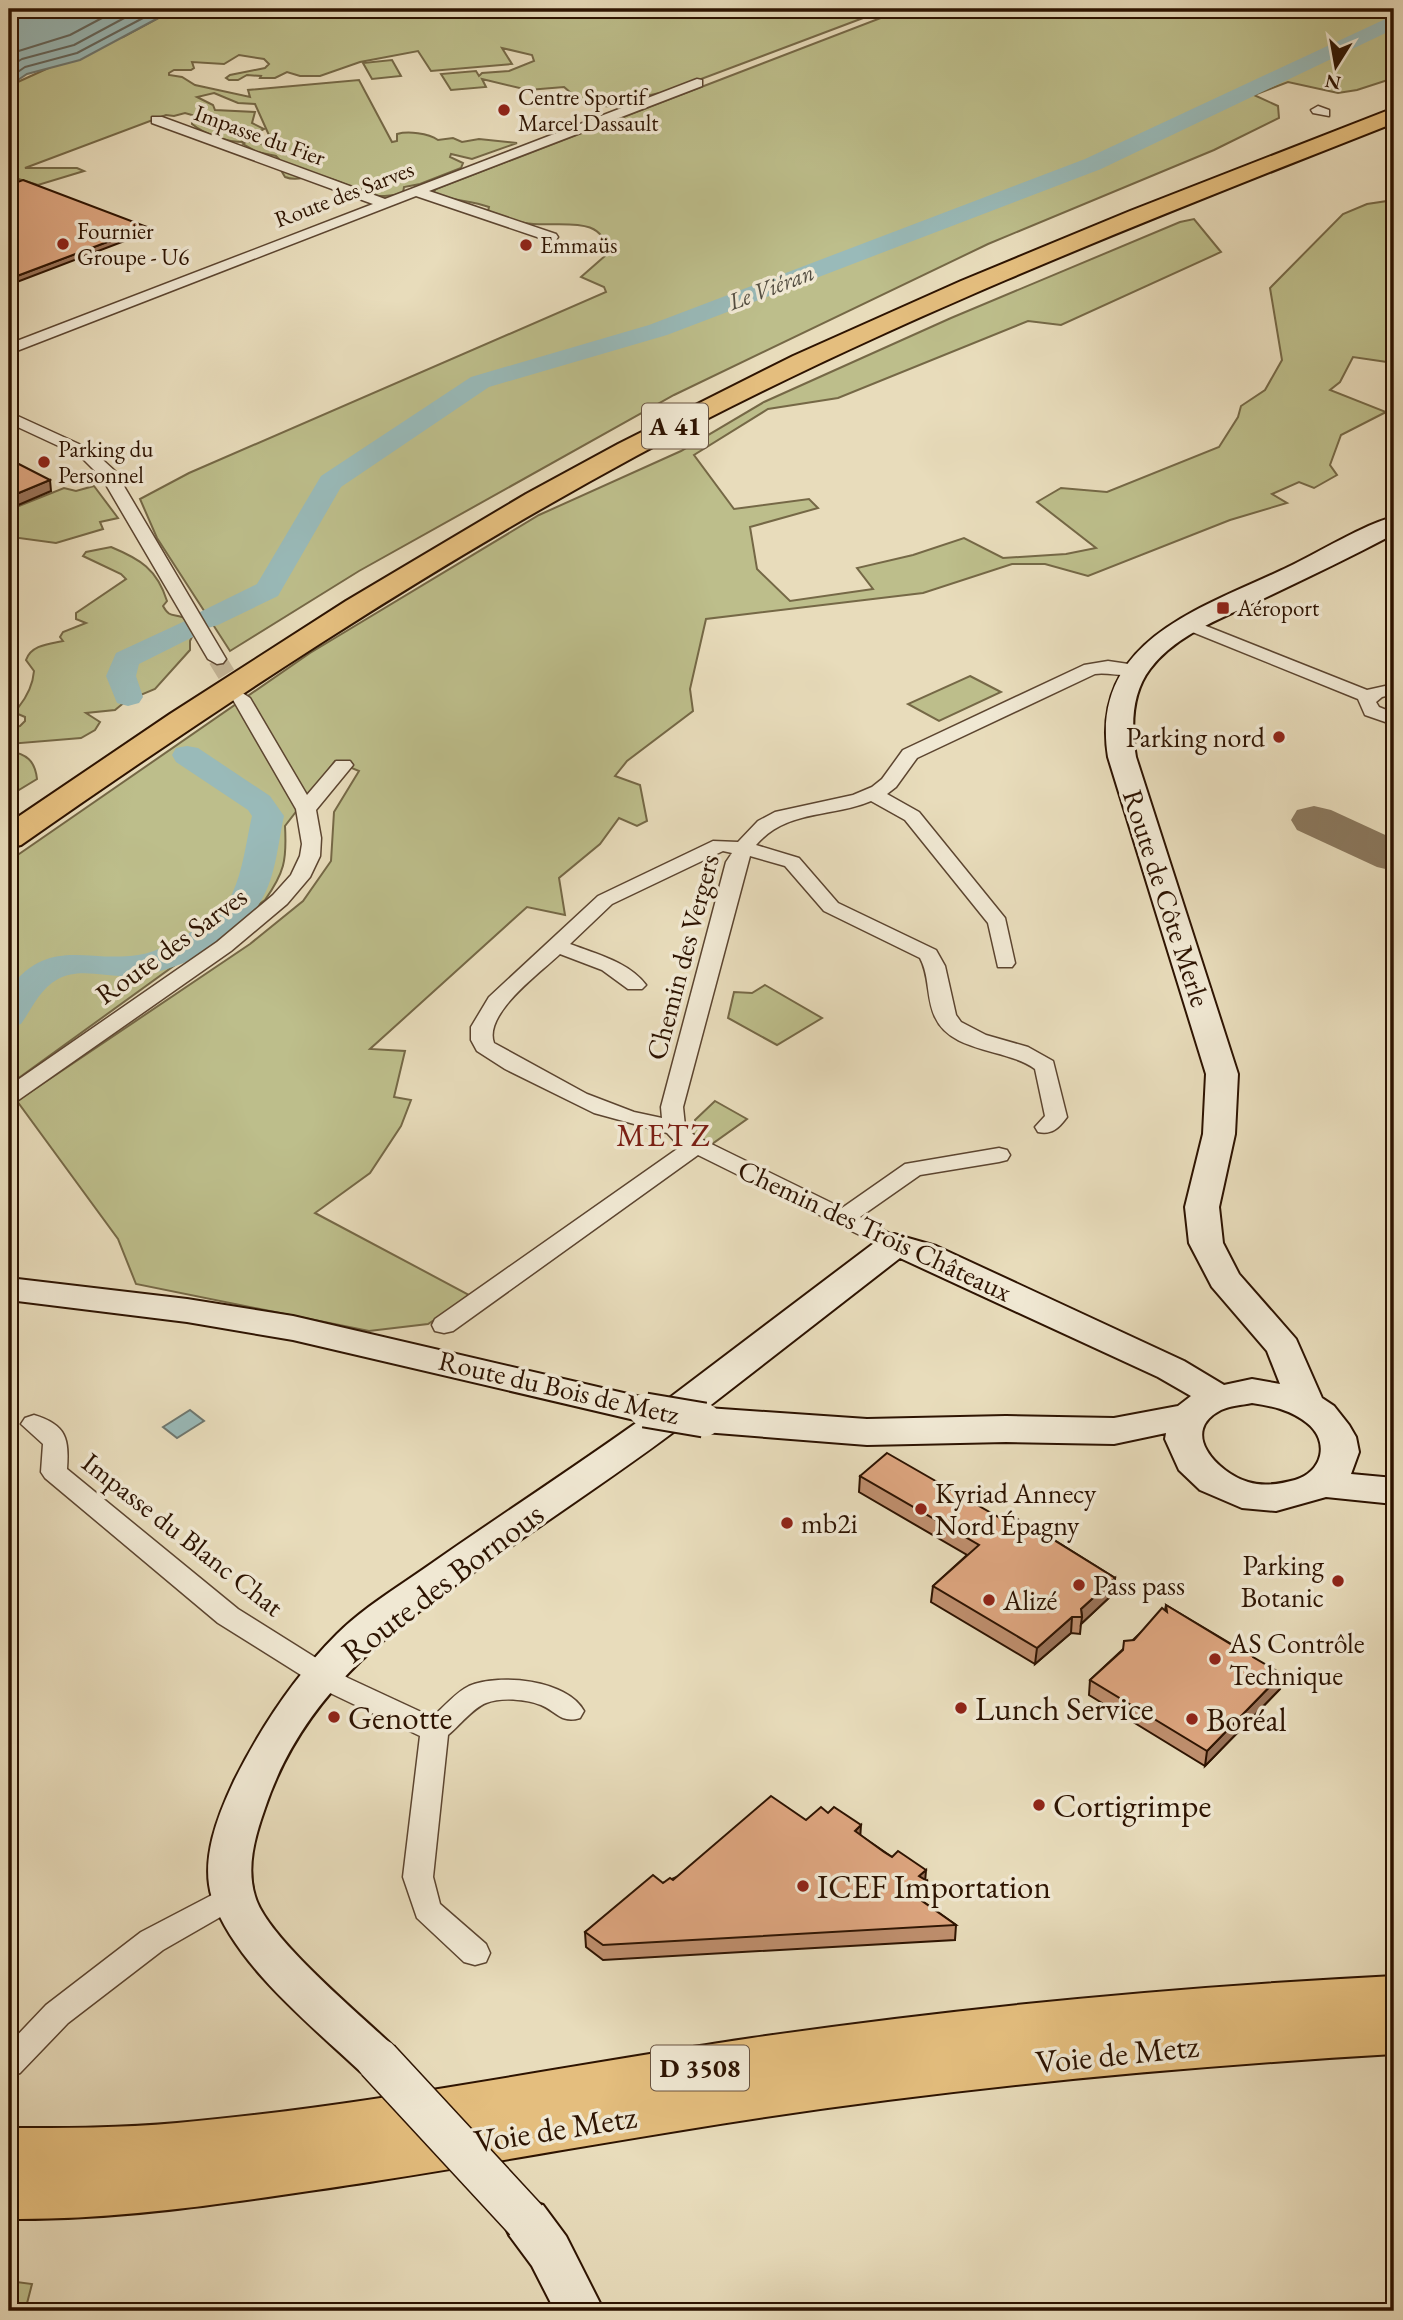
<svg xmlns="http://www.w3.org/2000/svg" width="1403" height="2320" font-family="'EB Garamond',serif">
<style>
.green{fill:#bdbe8b;stroke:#756846;stroke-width:2;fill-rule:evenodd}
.water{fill:#99bab9;stroke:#6e776f;stroke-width:2}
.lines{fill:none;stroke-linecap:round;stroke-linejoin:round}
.shore{stroke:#63665d;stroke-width:2}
.river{fill:#99bab9;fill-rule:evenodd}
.taxiway{fill:#8a785e;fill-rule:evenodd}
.street-tunnel{stroke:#c3b496;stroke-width:18;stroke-dasharray:18 9;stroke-linecap:butt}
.street-casing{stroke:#5c4530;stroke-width:3}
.secondary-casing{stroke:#2d1301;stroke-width:4}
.highway-casing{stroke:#2d1301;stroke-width:4}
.street{fill:#f0e8d3;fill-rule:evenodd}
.secondary{fill:#f0e8d3;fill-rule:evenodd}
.highway{fill:#e4be7e;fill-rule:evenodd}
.secondary-bridge-far1-casing{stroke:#2d1301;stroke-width:37;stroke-linecap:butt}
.secondary-bridge-casing{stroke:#2d1301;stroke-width:46;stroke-linecap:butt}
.secondary-bridge-far1{stroke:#f0e8d3;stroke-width:33}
.secondary-bridge{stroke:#f0e8d3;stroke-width:43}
.wall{fill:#bf8f6e;stroke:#2d1301;stroke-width:2}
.shaded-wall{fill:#9b745a;stroke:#2d1301;stroke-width:2}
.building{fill:#dea680;stroke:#2d1301;stroke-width:2}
.poi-dot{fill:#8f2418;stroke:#f0e8d3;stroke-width:2.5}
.labels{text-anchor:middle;stroke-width:7;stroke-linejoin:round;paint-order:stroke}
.far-poi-label{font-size:23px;fill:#2d1301;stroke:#f0e8d3;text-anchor:start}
.far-street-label{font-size:23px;fill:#2d1301;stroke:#f0e8d3}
.far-water-label{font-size:24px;font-style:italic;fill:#534d41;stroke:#f0e8d3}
.shield{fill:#f0e8d3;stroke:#685340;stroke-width:2}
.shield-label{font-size:26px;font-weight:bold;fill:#2d1301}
.poi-label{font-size:28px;fill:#2d1301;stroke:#f0e8d3;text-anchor:start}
.street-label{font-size:28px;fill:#2d1301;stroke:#f0e8d3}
.quarter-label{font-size:32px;letter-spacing:2px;fill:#7a1f14;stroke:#f0e8d3}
.near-street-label{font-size:33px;fill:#2d1301;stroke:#f0e8d3}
.near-poi-label{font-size:33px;fill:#2d1301;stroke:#f0e8d3;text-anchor:start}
</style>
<rect width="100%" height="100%" fill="#e8dcbb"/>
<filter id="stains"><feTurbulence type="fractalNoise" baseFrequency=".00286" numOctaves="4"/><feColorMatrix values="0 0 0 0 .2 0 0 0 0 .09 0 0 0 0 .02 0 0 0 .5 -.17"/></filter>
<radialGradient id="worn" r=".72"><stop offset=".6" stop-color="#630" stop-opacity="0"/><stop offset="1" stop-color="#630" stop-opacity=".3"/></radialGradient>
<g class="green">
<path d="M175 9H887L664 93C648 93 641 100 627 104 603 111 581 103 564 87L528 90 482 79 486 87 451 90 441 74 476 71 479 76 482 73 509 71 534 61 532 55 502 48 512 64 431 71 418 51 360 62 320 76H300L287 72 275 78H260L261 76 247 75 238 80H229L226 78 230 75 265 68 269 64 264 59 239 55 224 64 192 62 194 68 191 70H174L169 73V75L182 77 195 85 250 97 248 90 359 80 392 142 397 141V134C408 131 428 133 438 140L453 138 462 142 479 139 517 143 472 159 451 154 450 157 463 163 461 168 420 184 404 187 403 193C367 205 350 179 317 176 305 175 298 182 285 177L282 172 288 169 276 156 257 152 243 144 246 142C229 143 204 134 192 124V115L185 113 174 116 166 115 25 168H77L84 171 38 185 9 176V86L110 40 123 37ZM214 93 238 103 255 104 277 153 271 146 250 142 253 135 264 129 252 123 255 112 215 110 213 105 197 97Z"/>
<path d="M904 9H1394V78L1357 90 1338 93 1288 82 1254 95 1278 106 1279 118 1214 150 988 244 674 395 359 571 230 651 157 538 140 499 189 473 606 292 604 287 581 277 606 255C608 211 553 229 525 223 512 221 500 215 488 211L489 207C470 200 451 201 433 193L436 189Z"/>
<path d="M392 60 401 76 372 79 363 63Z"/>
<path d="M1394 200V363L1353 357 1340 382 1330 390 1386 412 1341 435 1330 465 1337 475 1314 488 1299 482 1272 494 1287 503 1230 520 1088 576 1045 564H1012L923 593 706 619 690 689 693 711 627 761 615 776 640 785 647 821 637 826 619 818 600 844 559 878 565 915 527 907 370 1049 405 1051 394 1097 411 1100 401 1126 370 1173 315 1213 471 1296 428 1324 369 1331 136 1284 118 1239 17 1101 250 944 303 901 331 861 334 812 359 771 335 761 285 826C287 861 284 873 265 900L9 1085V861L310 653 539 515 681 451 764 402 951 318 1180 222 1194 219 1221 252 1061 325 1028 321 838 398 768 409 694 455 734 509 809 499 818 508 750 527 757 569 790 601 873 589 857 568 913 555 964 538 1003 558 1066 554 1096 548 1037 502 1061 488 1107 492 1219 447 1238 417 1241 406 1265 390 1282 360 1270 288 1343 214 1367 204Z"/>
<path d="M94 486 118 518 100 522 103 529 56 543 12 537 9 540V510L64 488 76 491Z"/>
<path d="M111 547C140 559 157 569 167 601L163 606C169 617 172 614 182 617 187 618 192 624 196 628L190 641V650L155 689 126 701 115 710 86 713 100 722 95 730 81 738 9 744V728L20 726 25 721V717L18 714V708C26 698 33 684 34 671L26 660C31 645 49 644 63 641L60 637 63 632 86 623 76 619V613L126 579 121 574 83 556 86 552Z"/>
<path d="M970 676 1001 692 939 721 908 704Z"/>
<path d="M9 751C26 754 35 760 37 779L9 796Z"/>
<path d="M765 985 822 1018 777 1045 728 1018 734 992 752 993Z"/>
<path d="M715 1101 747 1119 712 1144 693 1134 695 1120Z"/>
<path d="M9 2281 32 2284 25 2311H9Z"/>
</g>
<g class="water">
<path d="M9 9H175L80 60 27 74 9 86Z"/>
<path d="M190 1410 204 1421 177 1438 163 1427Z"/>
</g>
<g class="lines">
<g class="shore">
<path d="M9 54 70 35 119 9"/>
<path d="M9 67 22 59 74 45 141 9"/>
<path d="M9 78 25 67 77 53 160 9"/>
</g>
<g class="river">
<path d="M1394 15V29L1101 169 667 335 489 387 341 487 278 596 218 625 208 628 198 625 194 619 198 613 257 584 321 476 471 377 649 325 1085 159Z"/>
<path d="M185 621 195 624 199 630 195 636 139 664 136 676 143 697 139 703 128 706 117 703 106 676 116 653Z"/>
<path d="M187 746 198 748 270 796 284 816C278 843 276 875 262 899 238 942 180 972 132 976 108 978 80 967 58 979 39 990 33 1007 21 1024L9 1027V988C51 936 86 963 138 955 159 952 180 939 197 928 210 919 225 908 232 894 243 871 246 842 252 816L248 810 176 762 172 755 176 748Z"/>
</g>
<path class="taxiway" d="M1314 806 1331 810 1394 839V871L1377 867 1297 830 1291 820 1297 810Z"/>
<path class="street-tunnel" d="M217 659 241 698"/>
<defs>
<g id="street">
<path d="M697 79 702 80V86L429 191 556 234 558 237 556 240H546L416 196 9 354V344L373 204 152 123V117H162L385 199Z"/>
<path d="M1318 106 1329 110V116L1313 113 1311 110Z"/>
<path d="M9 412 92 450 115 471 226 659 223 663 217 664 208 659 102 478 80 456 9 423Z"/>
<path d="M1191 620 1367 690 1394 684V694L1382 697 1376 702 1379 707 1394 713V725L1365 715 1358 699 1185 629 1182 625 1185 621Z"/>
<path d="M1108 661 1142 666 1145 670C1135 681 1109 671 1095 674L917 758 896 787 887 794 919 812 1005 918 1015 963 1012 967H998L988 923 905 820 871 801C831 818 787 809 756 845L799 858 838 903 936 950 945 966 956 1015 961 1022 986 1035 1028 1047 1053 1061 1067 1117C1059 1128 1052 1135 1038 1132L1035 1127 1045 1116 1035 1069C1006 1048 951 1053 935 1017 926 998 930 976 920 958L824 911 785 866 750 856 683 1107 685 1126 695 1136 842 1208 905 1164 999 1148 1007 1150 1010 1155 1007 1160 999 1162 920 1175 860 1217 902 1240 906 1245 902 1250 894 1252 698 1155 453 1331 444 1333 435 1331 432 1325 435 1319 680 1147 667 1133 594 1113 505 1069 477 1051 471 1040V1027L489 997 598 896 713 841 738 842 758 821 775 812 853 795 872 787 882 779 903 750 1084 665ZM723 851 732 853 726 862 661 1107 662 1118 634 1112 587 1094 494 1043C483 1014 540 973 560 954L602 970 628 989H642L646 985C629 962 596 954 570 944L612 904Z"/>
<path d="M241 692 250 698 307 795 336 761H350L353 765 316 810 321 838 320 856 310 877 287 904 231 951 17 1101 9 1103V1086L217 942 273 895 291 875 300 856 302 844 296 809 232 698Z"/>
<path d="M34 1415C67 1425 69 1439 67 1469L238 1609 348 1678 432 1717C443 1708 456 1692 469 1686 500 1673 567 1680 584 1711L580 1718C561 1724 556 1711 541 1705 526 1699 501 1697 486 1703 473 1708 459 1726 448 1735L433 1877 440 1904 486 1944 490 1953 486 1962 475 1965 464 1962 417 1918 403 1877 420 1736 328 1692 218 1623 45 1478 41 1472 43 1444 21 1424 25 1418Z"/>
<path d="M233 1884 243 1888 248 1896 243 1904 163 1950 68 2023 20 2073 9 2077V2044L46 2005 141 1932Z"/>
</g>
<g id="secondary">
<path d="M1394 517V534C1353 556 1311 576 1269 596 1228 616 1178 632 1150 669 1131 694 1131 727 1136 757L1238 1074 1235 1134 1219 1207 1223 1243 1239 1274 1296 1339 1322 1398 1334 1406 1349 1425 1356 1437 1359 1452 1351 1474 1394 1478V1504L1326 1497 1276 1511 1242 1508 1200 1490 1179 1470 1165 1439 1166 1433 1114 1444 1006 1442 867 1445 704 1432 691 1429 687 1422C629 1466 569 1506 510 1547 407 1618 307 1683 265 1808 255 1836 246 1867 255 1896 266 1937 361 2015 394 2047L401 2060 394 2073 378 2079 362 2073C311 2025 236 1966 212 1898 200 1860 218 1815 234 1781 261 1727 294 1677 337 1634 363 1608 395 1589 425 1568 496 1518 569 1471 639 1421L293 1340 187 1322 9 1300V1278L187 1299 293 1316 645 1398 658 1401 660 1405 882 1237 894 1234 936 1246 1184 1361 1224 1385 1252 1379 1280 1384 1267 1351 1212 1287 1189 1243 1185 1207 1203 1134 1206 1074 1108 757C1089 639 1203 608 1288 567 1318 553 1364 524 1394 517ZM900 1258 1158 1377 1191 1396 1178 1406 1114 1418 1006 1416 867 1419 707 1408ZM1252 1403C1272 1406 1291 1410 1307 1423 1330 1441 1323 1472 1295 1480 1280 1484 1264 1487 1248 1482 1218 1473 1178 1432 1221 1410 1229 1406 1242 1405 1252 1403Z"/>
<path d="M526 2199 543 2205 566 2236 604 2311H555L532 2266 509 2235 502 2220 509 2205Z"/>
</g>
<g id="highway">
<path d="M1394 108V123C1137 224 879 325 636 456 422 572 220 706 21 845L9 848V823L170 714 346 601 526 494 618 444 793 356 961 281 1130 211Z"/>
<path d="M1394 1976V2054C1156 2068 918 2091 683 2130 558 2150 434 2173 309 2191 209 2206 109 2220 9 2219V2128C65 2128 121 2128 177 2123 370 2106 561 2066 752 2038 965 2007 1179 1987 1394 1976Z"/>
</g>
</defs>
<use href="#street" class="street-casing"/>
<use href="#secondary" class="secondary-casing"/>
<use href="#highway" class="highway-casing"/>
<use href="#street" class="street"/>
<use href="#secondary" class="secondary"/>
<use href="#highway" class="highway"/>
<defs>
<path id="secondary-bridge-far1" d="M645 1410 704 1420"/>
<path id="secondary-bridge" d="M378 2060 526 2220"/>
</defs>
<use href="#secondary-bridge-far1" class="secondary-bridge-far1-casing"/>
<use href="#secondary-bridge" class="secondary-bridge-casing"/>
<use href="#secondary-bridge-far1" class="secondary-bridge-far1"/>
<use href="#secondary-bridge" class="secondary-bridge"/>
</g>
<g class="wall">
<path d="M860 1476 1007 1522 1054 1540 1115 1578 1113 1594 1081 1624 1080 1634 1071 1633 1035 1664 931 1602 933 1586 967 1555 859 1492Z"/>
<path d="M1166 1605 1253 1657 1280 1689 1205 1766 1089 1695 1090 1680 1165 1610Z"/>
<path d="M828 1813 927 1881 926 1896 921 1900 956 1925 955 1940 603 1960 586 1947 585 1932 663 1883 806 1820Z"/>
</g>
<g class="shaded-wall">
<path d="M147 227 148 232 9 285V279Z"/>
<path d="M50 480 51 491 9 509V497Z"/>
<path d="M1115 1578 1113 1594 1081 1624 1082 1617 1081 1609Z"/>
<path d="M1072 1617 1071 1633 1035 1664 1037 1648Z"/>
<path d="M1282 1674 1280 1689 1205 1766 1207 1751Z"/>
<path d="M861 1825 860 1840 855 1831Z"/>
<path d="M926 1870 925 1883 927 1881 926 1896 911 1909 912 1894 919 1876Z"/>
</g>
<g class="building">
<path d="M23 180 147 227 9 279V185Z"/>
<path d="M9 459 50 480 9 497Z"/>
<path d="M887 1453 1007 1522 1014 1517 1038 1531H1049L1054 1540 1115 1578 1081 1609 1082 1617H1072L1037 1648 933 1586 979 1545 860 1476Z"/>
<path d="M1166 1605 1237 1648H1249L1253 1657 1282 1674 1207 1751 1090 1680 1123 1650 1124 1641 1134 1640 1162 1608 1167 1612Z"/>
<path d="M771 1796 806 1820 821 1807 828 1813 834 1807 861 1825 855 1831 884 1852 892 1857 898 1851 926 1870 919 1876 927 1881 912 1894 956 1925 603 1945 585 1932 653 1875 663 1883 670 1878 673 1880Z"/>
</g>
<g class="poi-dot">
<circle cx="504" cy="110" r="7"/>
<circle cx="63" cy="244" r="7"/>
<circle cx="526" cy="245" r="7"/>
<circle cx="44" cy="462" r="7"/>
<rect x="1216" y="601" width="14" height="14" rx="3.5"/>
<circle cx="1279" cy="737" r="7"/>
<circle cx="921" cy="1509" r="7"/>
<circle cx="787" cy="1523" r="7"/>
<circle cx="1338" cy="1581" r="7"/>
<circle cx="1079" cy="1585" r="7"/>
<circle cx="989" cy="1600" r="7"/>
<circle cx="1215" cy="1659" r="7"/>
<circle cx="961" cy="1708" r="7"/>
<circle cx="334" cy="1717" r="7"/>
<circle cx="1192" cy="1719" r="7"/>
<circle cx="1039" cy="1805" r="7"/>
<circle cx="803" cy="1886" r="7"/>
</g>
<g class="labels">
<g class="far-poi-label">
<text x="518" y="105">Centre Sportif<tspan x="518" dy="26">Marcel Dassault</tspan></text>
<text x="77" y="239">Fournier<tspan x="77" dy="26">Groupe - U6</tspan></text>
<text x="540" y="253">Emmaüs</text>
<text x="58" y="457">Parking du<tspan x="58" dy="26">Personnel</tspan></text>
<text x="1237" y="616">Aéroport</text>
</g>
<g class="far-street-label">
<text transform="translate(260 135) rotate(20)" y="8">Impasse du Fier</text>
<text transform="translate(344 194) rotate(-21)" y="8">Route des Sarves</text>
</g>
<g class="far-water-label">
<text transform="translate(771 287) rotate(-21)" y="8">Le Viéran</text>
</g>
<g class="shield">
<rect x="642" y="403.5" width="66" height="45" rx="5"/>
<rect x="651" y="2045.5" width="98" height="45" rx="5"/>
</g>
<g class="shield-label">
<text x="675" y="435">A 41</text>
<text x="700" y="2077">D 3508</text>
</g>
<g class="poi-label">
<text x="1265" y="747" text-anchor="end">Parking nord</text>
<text x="935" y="1503">Kyriad Annecy<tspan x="935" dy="32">Nord Épagny</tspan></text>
<text x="801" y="1533">mb2i</text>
<text x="1324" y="1575" text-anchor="end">Parking<tspan x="1324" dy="32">Botanic</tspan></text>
<text x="1093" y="1595">Pass pass</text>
<text x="1003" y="1610">Alizé</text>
<text x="1229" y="1653">AS Contrôle<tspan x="1229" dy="32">Technique</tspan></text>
</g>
<g class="street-label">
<text transform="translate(1167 898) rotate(72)" y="10">Route de Côte Merle</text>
<text transform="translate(171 945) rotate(-36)" y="10">Route des Sarves</text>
<text transform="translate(682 957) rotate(-75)" y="10">Chemin des Vergers</text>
<text transform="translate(875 1230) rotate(25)" y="10">Chemin des Trois Châteaux</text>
<text transform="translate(559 1387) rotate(13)" y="10">Route du Bois de Metz</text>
<text transform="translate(183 1534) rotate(38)" y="10">Impasse du Blanc Chat</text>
</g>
<g class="quarter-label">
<text x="664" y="1146">METZ</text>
</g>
<g class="near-street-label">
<text transform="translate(442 1582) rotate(-37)" y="12">Route des Bornous</text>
<text transform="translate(1117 2053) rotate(-6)" y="12">Voie de Metz</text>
<text transform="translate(555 2128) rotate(-9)" y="12">Voie de Metz</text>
</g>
<g class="near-poi-label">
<text x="975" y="1720">Lunch Service</text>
<text x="348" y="1729">Genotte</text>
<text x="1206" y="1731">Boréal</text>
<text x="1053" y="1817">Cortigrimpe</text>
<text x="817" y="1898">ICEF Importation</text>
</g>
</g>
<rect width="1403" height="2320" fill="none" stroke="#e8dcbb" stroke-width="35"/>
<rect x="10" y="10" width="1382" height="2299" fill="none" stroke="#2d1301" stroke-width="3.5"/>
<rect x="18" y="18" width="1368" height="2285" fill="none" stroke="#2d1301" stroke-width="2"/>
<g transform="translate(1336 66) rotate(191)" stroke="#f0e8d3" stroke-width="5" paint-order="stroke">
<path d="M0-5L12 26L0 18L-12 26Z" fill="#2d1301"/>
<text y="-10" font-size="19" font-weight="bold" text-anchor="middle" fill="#2d1301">N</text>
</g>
<rect width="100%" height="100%" filter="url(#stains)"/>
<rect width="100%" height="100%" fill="url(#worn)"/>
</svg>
